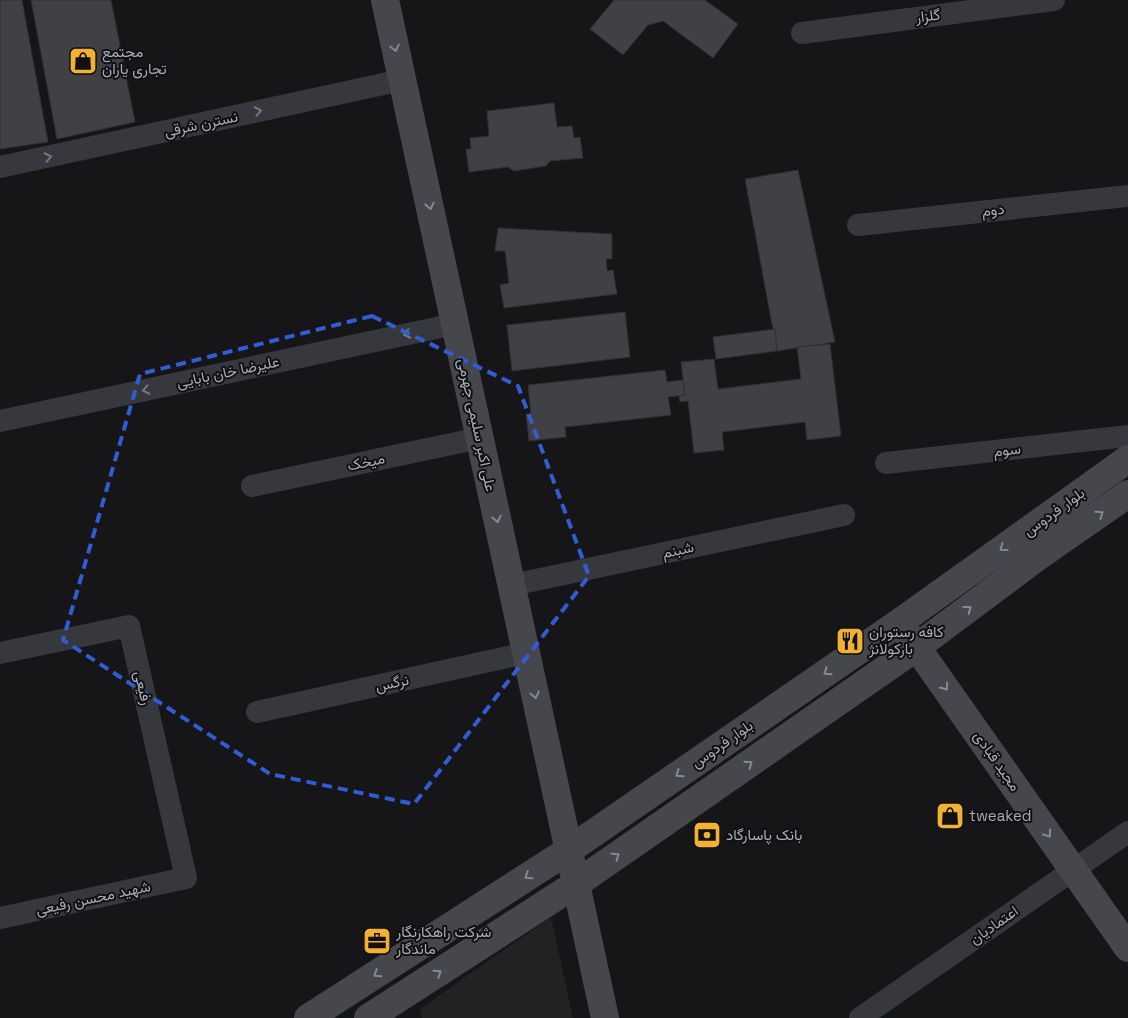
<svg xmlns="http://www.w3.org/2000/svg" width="1128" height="1018" font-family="'Space Grotesk',Vazirmatn,sans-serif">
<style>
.built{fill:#222225}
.building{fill:#404145;stroke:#303034}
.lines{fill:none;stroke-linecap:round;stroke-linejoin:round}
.street{stroke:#37383d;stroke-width:22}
.secondary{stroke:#45474d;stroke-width:28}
.oneway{stroke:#858993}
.oneway2{stroke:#757881}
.marked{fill:none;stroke:#325cd3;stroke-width:4;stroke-dasharray:10 6;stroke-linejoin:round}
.labels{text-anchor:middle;stroke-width:4;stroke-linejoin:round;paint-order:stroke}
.street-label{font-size:15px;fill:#a8adb8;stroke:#111113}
.poi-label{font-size:15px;fill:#a8adb8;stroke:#111113;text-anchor:start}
</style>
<rect width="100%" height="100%" fill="#161618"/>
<path class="built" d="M551 917 573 1018H422L420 1009Z"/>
<g class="building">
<path d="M0 0H22L48 142 0 149Z"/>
<path d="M31 0H111L135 122 57 139Z"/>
<path d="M614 0H705L738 24 713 58 663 21 648 25 623 55 590 29Z"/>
<path d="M554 103 557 127 572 126 574 138 580 137 583 158 550 161 546 166 514 171 508 167 469 172 466 149H471L470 138 489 136 487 111Z"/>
<path d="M798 170 835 342 777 351 745 179Z"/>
<path d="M498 228 612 234V259H606L607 271 613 270 617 294 504 308 500 285 509 283 505 251H495Z"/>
<path d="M625 312 630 357 512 371 507 325Z"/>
<path d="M775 329 777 351 716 359 713 337Z"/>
<path d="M830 344 841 436 807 440 805 422 722 432 724 450 694 453 688 401 680 402 679 396 685 395 681 362 714 359 718 389 801 379 797 347Z"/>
<path d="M665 370 667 382 683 380 685 395 668 397 671 415 565 427 566 437 529 441 526 414H531L528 385Z"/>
</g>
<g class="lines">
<g class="street">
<path d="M802 33 1054 0"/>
<path d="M0 167 402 80"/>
<path d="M858 225 1128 196"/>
<path d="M0 421 455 324"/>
<path d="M886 463 1128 436"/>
<path d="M252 486 480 438"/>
<path d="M512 585 844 515"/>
<path d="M0 653 129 626 186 878 0 918"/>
<path d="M257 712 526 653"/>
<path d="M860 1018 1128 832"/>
</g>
<g class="secondary">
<path d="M385 0 605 1018"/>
<path d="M906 632 1128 948"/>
<path d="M308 1018 569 850 900 622 1128 459"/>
<path d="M368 1018 576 884 917 647 1036 558 1128 494"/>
</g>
</g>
<defs><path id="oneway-chevron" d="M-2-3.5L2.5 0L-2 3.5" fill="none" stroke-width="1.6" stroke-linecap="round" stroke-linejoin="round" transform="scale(1.25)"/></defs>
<g class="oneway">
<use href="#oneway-chevron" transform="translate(395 48) rotate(78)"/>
<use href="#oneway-chevron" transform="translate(430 206) rotate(78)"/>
<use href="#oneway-chevron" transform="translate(1100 514) rotate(-35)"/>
<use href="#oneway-chevron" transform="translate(497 519) rotate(78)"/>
<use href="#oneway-chevron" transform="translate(1003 548) rotate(144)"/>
<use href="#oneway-chevron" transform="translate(968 609) rotate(-37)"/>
<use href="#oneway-chevron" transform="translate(827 672) rotate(145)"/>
<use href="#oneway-chevron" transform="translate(945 687) rotate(55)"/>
<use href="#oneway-chevron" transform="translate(535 695) rotate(78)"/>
<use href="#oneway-chevron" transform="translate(749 764) rotate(-35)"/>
<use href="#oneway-chevron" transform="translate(679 774) rotate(145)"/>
<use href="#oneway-chevron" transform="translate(1048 834) rotate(55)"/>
<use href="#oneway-chevron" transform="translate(616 856) rotate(-35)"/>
<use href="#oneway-chevron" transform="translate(528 876) rotate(147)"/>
<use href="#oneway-chevron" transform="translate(438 973) rotate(-33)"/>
<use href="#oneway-chevron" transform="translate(377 974) rotate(147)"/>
</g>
<g class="oneway2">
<use href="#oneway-chevron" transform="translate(258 111) rotate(-12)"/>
<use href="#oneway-chevron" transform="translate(48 157) rotate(-12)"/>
<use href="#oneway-chevron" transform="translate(407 334) rotate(168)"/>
<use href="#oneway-chevron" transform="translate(146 390) rotate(168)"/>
</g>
<path class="marked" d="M372 316 518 386 589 576 414 804 270 774 63 640 140 374Z"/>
<defs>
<symbol id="shop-square" viewBox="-11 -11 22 22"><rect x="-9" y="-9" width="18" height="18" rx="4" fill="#f2b134" stroke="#111113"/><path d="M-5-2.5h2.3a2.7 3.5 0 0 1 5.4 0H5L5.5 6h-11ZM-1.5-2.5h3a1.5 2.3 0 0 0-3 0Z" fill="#111"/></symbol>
<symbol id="restaurant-square" viewBox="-11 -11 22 22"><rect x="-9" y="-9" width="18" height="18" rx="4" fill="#f2b134" stroke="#111113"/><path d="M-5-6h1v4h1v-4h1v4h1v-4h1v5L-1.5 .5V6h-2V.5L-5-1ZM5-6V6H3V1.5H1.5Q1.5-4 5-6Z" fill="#111"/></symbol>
<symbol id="bank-square" viewBox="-11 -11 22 22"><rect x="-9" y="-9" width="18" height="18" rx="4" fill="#f2b134" stroke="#111113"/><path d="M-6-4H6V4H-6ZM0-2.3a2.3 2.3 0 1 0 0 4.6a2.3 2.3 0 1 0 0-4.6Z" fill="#111"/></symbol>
<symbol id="office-square" viewBox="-11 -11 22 22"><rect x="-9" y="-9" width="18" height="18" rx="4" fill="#f2b134" stroke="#111113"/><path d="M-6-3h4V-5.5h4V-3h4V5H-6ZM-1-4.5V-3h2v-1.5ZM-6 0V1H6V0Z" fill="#111"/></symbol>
</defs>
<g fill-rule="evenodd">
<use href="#shop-square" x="67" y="45" width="32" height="32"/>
<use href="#restaurant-square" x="834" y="625" width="32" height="32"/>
<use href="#shop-square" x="934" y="800" width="32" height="32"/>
<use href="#bank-square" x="691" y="819" width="32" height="32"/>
<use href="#office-square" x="361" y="925" width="32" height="32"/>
</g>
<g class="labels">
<g class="street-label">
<text transform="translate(928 16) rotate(-7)" y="5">گلزار</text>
<text transform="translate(201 124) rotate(-12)" y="5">نسترن شرقی</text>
<text transform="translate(993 210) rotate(-6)" y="5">دوم</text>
<text transform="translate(228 372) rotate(-12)" y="5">علیرضا خان بابایی</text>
<text transform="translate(477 425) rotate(78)" y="5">علی اکبر سلیمی جهرمی</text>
<text transform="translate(1007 450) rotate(-6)" y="5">سوم</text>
<text transform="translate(366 462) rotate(-12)" y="5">میخک</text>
<text transform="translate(1054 512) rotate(-36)" y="5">بلوار فردوس</text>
<text transform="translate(678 550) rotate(-12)" y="5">شبنم</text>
<text transform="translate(392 683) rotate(-12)" y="5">نرگس</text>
<text transform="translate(143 688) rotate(77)" y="5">رفیعی</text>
<text transform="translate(722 744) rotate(-35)" y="5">بلوار فردوس</text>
<text transform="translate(997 761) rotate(55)" y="5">مجید قبادی</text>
<text transform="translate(93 898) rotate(-12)" y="5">شهید محسن رفیعی</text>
<text transform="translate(994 925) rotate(-35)" y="5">اعتمادیان</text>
</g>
<g class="poi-label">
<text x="102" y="57">مجتمع<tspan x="102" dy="17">تجاری یاران</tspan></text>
<text x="869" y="637">کافه رستوران<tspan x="869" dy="17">بارکولانژ</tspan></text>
<text x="969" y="821">tweaked</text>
<text x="726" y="840">بانک پاسارگاد</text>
<text x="396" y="937">شرکت راهکارنگار<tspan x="396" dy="17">ماندگار</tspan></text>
</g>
</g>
</svg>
